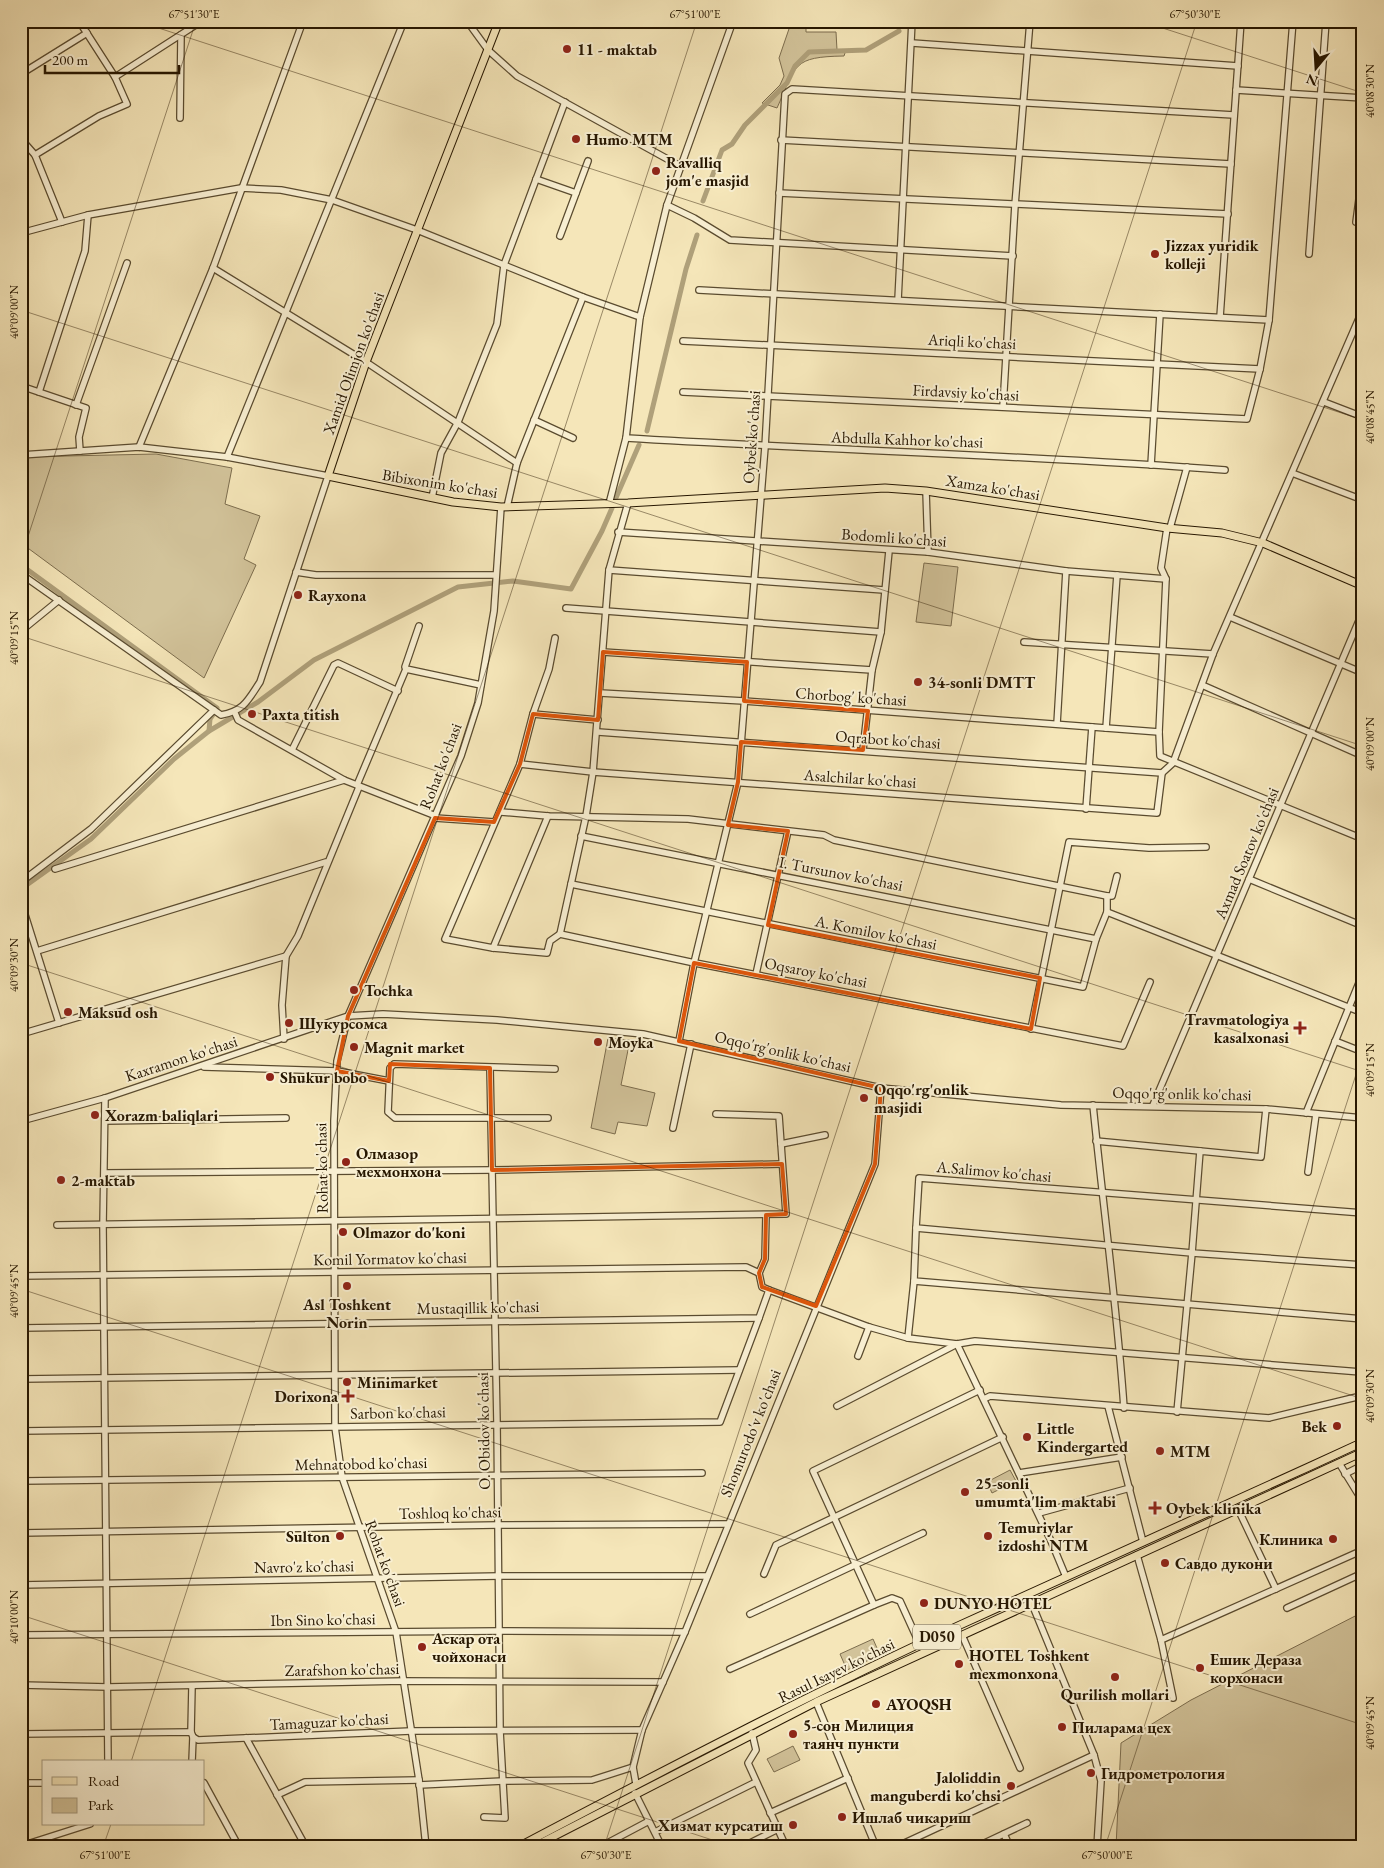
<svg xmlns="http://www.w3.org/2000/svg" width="1384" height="1868" font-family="'EB Garamond',serif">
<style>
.green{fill:#d2c39a;stroke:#7c6d4e}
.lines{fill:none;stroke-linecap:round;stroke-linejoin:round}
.canal{stroke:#afa07a;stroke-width:5}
.minor-casing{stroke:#5a4b2f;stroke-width:8}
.major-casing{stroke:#271701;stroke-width:9}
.minor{stroke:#f8efd2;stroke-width:5.5}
.major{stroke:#f5e6b9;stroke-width:7}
.marked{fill:none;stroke:#de560b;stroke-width:4;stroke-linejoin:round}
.ticks{fill:none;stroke:#271701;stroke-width:1;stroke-opacity:0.45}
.poi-dot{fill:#8f2418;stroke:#f8efd2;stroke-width:2}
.labels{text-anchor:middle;stroke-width:4;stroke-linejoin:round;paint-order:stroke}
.shield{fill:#f8efd2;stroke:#665840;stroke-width:1}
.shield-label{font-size:15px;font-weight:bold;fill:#271701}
.poi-label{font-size:16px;font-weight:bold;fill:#271701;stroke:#f8efd2;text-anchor:start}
.street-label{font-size:16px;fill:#271701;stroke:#f8efd2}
.neatline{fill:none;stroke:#271701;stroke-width:2}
.ticks-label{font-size:12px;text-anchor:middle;fill:#271701}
</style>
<rect width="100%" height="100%" fill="#f5e6b9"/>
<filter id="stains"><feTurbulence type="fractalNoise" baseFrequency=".004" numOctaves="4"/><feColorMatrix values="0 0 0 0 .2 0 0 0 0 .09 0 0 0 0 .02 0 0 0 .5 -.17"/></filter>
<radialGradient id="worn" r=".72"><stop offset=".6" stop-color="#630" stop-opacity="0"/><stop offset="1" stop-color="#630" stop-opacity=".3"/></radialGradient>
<g class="green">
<path d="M799 21H806V32H836L837 50H846L844 56C792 57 797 64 777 108L762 103 780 85 784 76 779 58 791 23 798 25Z"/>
<path d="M156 454 232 468 225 504 260 516 244 559 256 565 204 678 21 543V457Z"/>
<path d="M924 563 958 567 951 626 916 622Z"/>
<path d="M608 1038 630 1040 621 1085 655 1093 647 1126 618 1122 615 1134 591 1128Z"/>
<path d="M1010 1470 1016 1481 992 1493 987 1482Z"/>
<path d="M1363 1612V1847H1116L1121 1743 1191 1700Z"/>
<path d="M873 1639 880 1655 847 1670 840 1654Z"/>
<path d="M793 1746 800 1760 774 1772 767 1759Z"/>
</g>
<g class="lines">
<g class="canal">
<path d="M703 201 722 150 732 144 745 125 787 83 795 66 809 52 866 50 899 31"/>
<path d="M647 431 686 269 697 235"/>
<path d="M615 500 639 445"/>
<path d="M21 565 217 708"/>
<path d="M209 731 210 719 214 713"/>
<path d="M21 889 91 839 174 759 209 731 258 702 314 660 458 587 513 581 571 589 602 531 612 508"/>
</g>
<defs>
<g id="minor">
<path d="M467 21 488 50 517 76 680 166"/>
<path d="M912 43 1238 66"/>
<path d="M21 74 87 33"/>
<path d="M115 77 202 21"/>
<path d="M1236 90 1363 98"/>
<path d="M180 118 181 35"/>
<path d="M21 139 35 155 62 222"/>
<path d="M781 140 1231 164"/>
<path d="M35 155 99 116 127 104 115 77 79 21"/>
<path d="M536 179 576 193"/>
<path d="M779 193 1228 214"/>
<path d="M667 205 694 218 730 240 1013 256"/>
<path d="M1356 222 1363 169"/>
<path d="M21 233 88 215 241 188 281 190 332 200 417 230 583 297 640 317"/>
<path d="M560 236 588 161"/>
<path d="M1309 254 1326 21"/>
<path d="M213 268 366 362 517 463"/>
<path d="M699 290 1269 320"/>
<path d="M898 300 912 21"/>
<path d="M1220 317 1241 21"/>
<path d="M1354 331 1363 334"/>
<path d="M683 341 1260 369"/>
<path d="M21 386 86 408 79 437 80 451"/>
<path d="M39 392 85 251 88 215"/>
<path d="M683 392 1247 419 1260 369 1269 320 1293 21"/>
<path d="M1324 402 1363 417"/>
<path d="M76 405 127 263"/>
<path d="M1003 407 1015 205 1030 21"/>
<path d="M534 420 573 438"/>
<path d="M626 438C826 450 1026 455 1225 470"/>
<path d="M139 447 213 268 303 21"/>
<path d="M21 455 139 447 227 457 328 476 260 682C248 700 244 711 221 715L21 574"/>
<path d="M227 457 404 21"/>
<path d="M1151 465 1160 314"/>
<path d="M1292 473 1363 500"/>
<path d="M926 491 928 552"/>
<path d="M432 498 441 453 458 422 497 324 504 265 565 102"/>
<path d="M609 504 626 438 640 317 667 205 733 21"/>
<path d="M507 507 517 463 583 297"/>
<path d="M1167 528 1161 568 1166 579 1159 732 1160 756 1363 839"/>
<path d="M1170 528 1187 467"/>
<path d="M618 532 928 552 1066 571 1166 579"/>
<path d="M609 570 884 590"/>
<path d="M296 572 316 575H496"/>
<path d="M566 608 881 632"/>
<path d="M1230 617 1363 673"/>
<path d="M419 626 405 667 406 669 481 685"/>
<path d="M21 631 59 600"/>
<path d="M555 638 549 669 533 714 520 764 445 939 493 948 547 953 550 941 560 934 690 962 1123 1046 1150 982"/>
<path d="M1024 642 1213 654"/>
<path d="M603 652 872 670"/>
<path d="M1202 685 1363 756"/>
<path d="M600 693 744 701 1159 732"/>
<path d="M235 713 238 720 344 780 436 816"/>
<path d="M533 714 598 720"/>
<path d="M1057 724 1066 571"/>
<path d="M1106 728 1117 575"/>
<path d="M598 732 1162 773 1173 763 1213 654 1363 309"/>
<path d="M292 750 334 665 338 663 398 691"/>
<path d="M863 750 872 670 881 632 889 551"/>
<path d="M520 764 593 772 1157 813 1162 773"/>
<path d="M357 785 406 669"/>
<path d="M1086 809 1092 727"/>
<path d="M501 812 548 816 688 819 824 835 834 840 1107 896H1112L1117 876"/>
<path d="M435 818 494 822"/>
<path d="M581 836 1096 939"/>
<path d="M55 869 344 780"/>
<path d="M1249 879 1363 926"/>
<path d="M21 882 91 829 214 710"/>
<path d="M571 884 1083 987 1096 939 1107 912V896"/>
<path d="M21 902 59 1023"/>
<path d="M1107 912 1363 1013"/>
<path d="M560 934 586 816 593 772 609 570 628 503"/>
<path d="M493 948 548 816"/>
<path d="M37 951 326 862"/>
<path d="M756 974 788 831"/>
<path d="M1031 1029 1069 842 1149 848 1206 847"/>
<path d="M21 1034 286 956"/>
<path d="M284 1039 282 1005 286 956 298 936 359 787"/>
<path d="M679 1041 694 963 738 782 765 447 785 94 792 89 1234 115"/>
<path d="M1335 1041 1363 1052"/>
<path d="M204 1067 337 1071 389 1081"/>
<path d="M105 1098 103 1225 108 1762"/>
<path d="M1093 1105C1103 1206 1117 1306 1124 1408"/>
<path d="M1153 1105 1363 611"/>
<path d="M1266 1109 1261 1157 1200 1151 1192 1253 1363 1265"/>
<path d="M1306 1113 1363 973"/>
<path d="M548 1118H395L388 1112 390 1068 394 1064 555 1069"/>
<path d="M21 1121 105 1098 348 1016 383 1014 497 1020 643 1034 881 1088 1061 1105 1266 1109 1363 1118"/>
<path d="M105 1121 286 1118"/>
<path d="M673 1128 691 1044"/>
<path d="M1096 1141 1200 1151"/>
<path d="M781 1144 825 1135"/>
<path d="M1308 1172 1316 1114"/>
<path d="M105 1173 492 1170 782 1164"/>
<path d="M766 1215 765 1259 759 1273 762 1287 769 1290"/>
<path d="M57 1225 786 1214 779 1116 716 1114"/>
<path d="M916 1228 914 1281 1363 1319"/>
<path d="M21 1276 746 1267 759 1273"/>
<path d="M914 1281 908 1338 957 1344"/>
<path d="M21 1328 759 1318 769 1290 869 1327 908 1338"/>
<path d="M1363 1340 1360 1432 1363 1447"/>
<path d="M957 1344 1051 1541 1066 1577"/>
<path d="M858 1356 869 1327"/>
<path d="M21 1379 739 1370"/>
<path d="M984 1399 990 1396 1269 1418 1361 1396"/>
<path d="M837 1406 957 1344 975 1341 1361 1372"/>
<path d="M1108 1406 1143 1542"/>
<path d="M1177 1412 1192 1253 916 1228 919 1178 1363 1213"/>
<path d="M21 1431 720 1422 759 1318"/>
<path d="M1339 1463 1363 1502"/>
<path d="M1019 1473 1122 1457"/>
<path d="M1345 1474 1363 1465"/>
<path d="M21 1481 702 1473"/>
<path d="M1238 1509 1276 1589"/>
<path d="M1039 1513 1130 1488"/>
<path d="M21 1533 497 1525 728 1524"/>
<path d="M1137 1555 1161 1640 1173 1698"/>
<path d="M764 1574 776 1545 1003 1437"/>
<path d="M21 1585 499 1576H707"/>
<path d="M1032 1604 1094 1755 1101 1781 1097 1847"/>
<path d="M1287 1608 1363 1573"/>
<path d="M750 1614 923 1533"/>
<path d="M21 1635 499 1631 685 1632"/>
<path d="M962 1635 1020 1768"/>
<path d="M1161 1640 1363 1550"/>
<path d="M920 1645 900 1601 892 1598 874 1605 813 1471 980 1390"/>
<path d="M730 1669 874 1605"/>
<path d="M21 1685 108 1687 404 1681 663 1682"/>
<path d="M816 1702 876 1847"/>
<path d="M191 1732 192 1686"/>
<path d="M752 1733 756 1750 748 1763 786 1847"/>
<path d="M21 1734 191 1732 193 1737 198 1740 411 1731 642 1730"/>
<path d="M246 1738 306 1847"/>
<path d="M192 1762 193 1737"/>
<path d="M21 1783H44"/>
<path d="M204 1783 239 1847"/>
<path d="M636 1784 633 1767 642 1730 685 1632 875 1164 881 1088"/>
<path d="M419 1785 503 1781 592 1780 633 1767"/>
<path d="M635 1793 662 1847"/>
<path d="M277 1795 305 1782 419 1780"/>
<path d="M770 1813 848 1778"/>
<path d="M484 1817 505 1818 500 1731 497 1423 490 1068"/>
<path d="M655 1832 756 1782"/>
<path d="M1004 1834 1010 1847"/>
<path d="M21 1846 90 1824"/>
<path d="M426 1847 419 1780 396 1632 342 1477 335 1427 334 1121 337 1061 348 1016 461 756 478 703 494 611 501 507"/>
<path d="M600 1847 649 1821"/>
<path d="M742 1847 778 1829"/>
<path d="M896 1847 1094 1755"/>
<path d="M976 1847 1027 1823"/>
</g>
<g id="major">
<path d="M499 21 366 362 328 476 453 502 501 507 628 503 885 488 926 491 1167 528 1222 533 1263 543 1363 586"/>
<path d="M518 1847C664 1770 810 1694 960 1625 1094 1564 1229 1504 1363 1442"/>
<path d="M533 1847 816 1702 1363 1452"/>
</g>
</defs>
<use href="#minor" class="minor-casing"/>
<use href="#major" class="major-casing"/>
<use href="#minor" class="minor"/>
<use href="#major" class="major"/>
</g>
<path class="marked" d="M603 652 747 662 744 701 868 711 863 750 741 742 738 782 728 825 788 831 768 925 1040 978 1031 1029 694 963 679 1041 881 1088 875 1164 816 1306 762 1287 759 1273 765 1259 766 1215 786 1214 782 1164 492 1170 490 1068 390 1064 389 1081 337 1071 348 1016 435 818 494 822 520 764 533 714 598 720Z"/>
<path class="ticks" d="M137 21 1363 420M1141 21 1363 93M21 310 1363 746M21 558 196 21M21 636 1363 1072M21 963 1363 1399M21 1289 1363 1725M21 1615 734 1847M131 1762 697 21M103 1847 111 1824M604 1847 1197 21M1105 1847 1363 1053"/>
<g class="poi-dot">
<circle cx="567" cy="49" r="5"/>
<circle cx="576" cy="139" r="5"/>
<circle cx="656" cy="171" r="5"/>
<circle cx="1155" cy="254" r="5"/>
<circle cx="298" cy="595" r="5"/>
<circle cx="918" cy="682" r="5"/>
<circle cx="252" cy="714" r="5"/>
<circle cx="354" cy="990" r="5"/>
<circle cx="68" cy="1012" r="5"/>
<circle cx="289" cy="1023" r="5"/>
<path d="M1297.5 1020.5h5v5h5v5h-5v5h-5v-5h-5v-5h5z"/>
<circle cx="598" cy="1042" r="5"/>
<circle cx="354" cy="1047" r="5"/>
<circle cx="270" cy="1077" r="5"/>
<circle cx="864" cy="1098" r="5"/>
<circle cx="95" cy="1115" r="5"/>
<circle cx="346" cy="1162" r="5"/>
<circle cx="61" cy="1180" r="5"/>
<circle cx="343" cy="1232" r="5"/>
<circle cx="347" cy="1286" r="5"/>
<circle cx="347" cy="1382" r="5"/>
<path d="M345.5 1388.5h5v5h5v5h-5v5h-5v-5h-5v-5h5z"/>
<circle cx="1337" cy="1426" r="5"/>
<circle cx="1027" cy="1437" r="5"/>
<circle cx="1160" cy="1451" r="5"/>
<circle cx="965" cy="1492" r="5"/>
<path d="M1152.5 1500.5h5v5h5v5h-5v5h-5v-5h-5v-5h5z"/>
<circle cx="340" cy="1536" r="5"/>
<circle cx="988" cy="1536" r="5"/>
<circle cx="1333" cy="1539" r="5"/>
<circle cx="1165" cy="1563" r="5"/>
<circle cx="924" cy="1603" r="5"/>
<circle cx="422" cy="1647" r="5"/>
<circle cx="959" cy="1664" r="5"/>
<circle cx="1200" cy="1668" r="5"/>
<circle cx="1115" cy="1677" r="5"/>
<circle cx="876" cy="1704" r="5"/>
<circle cx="1062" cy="1727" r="5"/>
<circle cx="793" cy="1734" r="5"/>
<circle cx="1091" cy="1773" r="5"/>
<circle cx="1011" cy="1786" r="5"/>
<circle cx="842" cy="1817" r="5"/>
<circle cx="793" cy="1825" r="5"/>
</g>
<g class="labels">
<rect class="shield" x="913" y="1624.5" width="48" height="25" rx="4"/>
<g class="shield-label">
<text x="937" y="1642">D050</text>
</g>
<g class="poi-label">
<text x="577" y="55">11 - maktab</text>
<text x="586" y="145">Humo MTM</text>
<text x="666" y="168">Ravalliq<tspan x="666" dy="18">jom'e masjid</tspan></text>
<text x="1165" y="251">Jizzax yuridik<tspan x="1165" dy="18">kolleji</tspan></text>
<text x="308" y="601">Rayxona</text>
<text x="928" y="688">34-sonli DMTT</text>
<text x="262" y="720">Paxta titish</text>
<text x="364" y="996">Tochka</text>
<text x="78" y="1018">Maksud osh</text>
<text x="1289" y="1025" text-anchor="end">Travmatologiya<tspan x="1289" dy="18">kasalxonasi</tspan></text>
<text x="299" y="1029">Шукурсомса</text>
<text x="608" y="1048">Moyka</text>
<text x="364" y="1053">Magnit market</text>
<text x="280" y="1083">Shukur bobo</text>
<text x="874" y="1095">Oqqo'rg'onlik<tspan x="874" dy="18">masjidi</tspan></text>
<text x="105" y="1121">Xorazm baliqlari</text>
<text x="356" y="1159">Олмазор<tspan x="356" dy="18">мехмонхона</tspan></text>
<text x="71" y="1186">2-maktab</text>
<text x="353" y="1238">Olmazor do'koni</text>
<text x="347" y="1310" text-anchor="middle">Asl Toshkent<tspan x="347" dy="18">Norin</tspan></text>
<text x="357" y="1388">Minimarket</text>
<text x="338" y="1402" text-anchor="end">Dorixona</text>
<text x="1327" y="1432" text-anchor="end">Bek</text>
<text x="1037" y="1434">Little<tspan x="1037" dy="18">Kindergarted</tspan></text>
<text x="1170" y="1457">MTM</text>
<text x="975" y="1489">25-sonli<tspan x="975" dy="18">umumta'lim maktabi</tspan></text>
<text x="1166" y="1514">Oybek klinika</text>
<text x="998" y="1533">Temuriylar<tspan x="998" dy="18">izdoshi NTM</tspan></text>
<text x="330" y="1542" text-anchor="end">Sulton</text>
<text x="1323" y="1545" text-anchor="end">Клиника</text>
<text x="1175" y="1569">Савдо дукони</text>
<text x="934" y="1609">DUNYO HOTEL</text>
<text x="432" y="1644">Аскар ота<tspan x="432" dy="18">чойхонаси</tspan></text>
<text x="969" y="1661">HOTEL Toshkent<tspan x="969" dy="18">mexmonxona</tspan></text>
<text x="1210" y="1665">Ешик Дераза<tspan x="1210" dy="18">корхонаси</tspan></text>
<text x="1115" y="1700" text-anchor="middle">Qurilish mollari</text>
<text x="886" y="1710">AYOQSH</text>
<text x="803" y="1731">5-сон Милиция<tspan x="803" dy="18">таянч пункти</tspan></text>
<text x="1072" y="1733">Пиларама цех</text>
<text x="1101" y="1779">Гидрометрология</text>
<text x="1001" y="1783" text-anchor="end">Jaloliddin<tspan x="1001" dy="18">manguberdi ko'chsi</tspan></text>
<text x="852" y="1823">Ишлаб чикариш</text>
<text x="783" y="1831" text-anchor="end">Хизмат курсатиш</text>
</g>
<g class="street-label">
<text transform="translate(972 341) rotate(3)" y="6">Ariqli ko'chasi</text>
<text transform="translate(353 363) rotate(-70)" y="6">Xamid Olimjon ko'chasi</text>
<text transform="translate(966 392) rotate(3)" y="6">Firdavsiy ko'chasi</text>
<text transform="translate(751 437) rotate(-86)" y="6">Oybek ko'chasi</text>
<text transform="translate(907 439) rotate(2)" y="6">Abdulla Kahhor ko'chasi</text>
<text transform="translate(440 483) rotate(9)" y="6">Bibixonim ko'chasi</text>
<text transform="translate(993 487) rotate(9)" y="6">Xamza ko'chasi</text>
<text transform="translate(894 537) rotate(4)" y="6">Bodomli ko'chasi</text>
<text transform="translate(851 696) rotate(4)" y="6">Chorbog' ko'chasi</text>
<text transform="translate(888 739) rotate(4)" y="6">Oqrabot ko'chasi</text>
<text transform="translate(440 766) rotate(-69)" y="6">Rohat ko'chasi</text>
<text transform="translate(860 778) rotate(4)" y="6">Asalchilar ko'chasi</text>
<text transform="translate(1246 853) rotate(-67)" y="6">Axmad Soatov ko'chasi</text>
<text transform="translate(841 873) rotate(11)" y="6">I. Tursunov ko'chasi</text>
<text transform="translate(876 932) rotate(11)" y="6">A. Komilov ko'chasi</text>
<text transform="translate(816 972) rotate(11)" y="6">Oqsaroy ko'chasi</text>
<text transform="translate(783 1051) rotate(13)" y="6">Oqqo'rg'onlik ko'chasi</text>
<text transform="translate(181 1058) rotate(-18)" y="6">Kaxramon ko'chasi</text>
<text transform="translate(1182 1093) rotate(1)" y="6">Oqqo'rg'onlik ko'chasi</text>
<text transform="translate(321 1168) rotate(-91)" y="6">Rohat ko'chasi</text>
<text transform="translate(994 1171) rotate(5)" y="6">A.Salimov ko'chasi</text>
<text transform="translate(390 1258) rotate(-1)" y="6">Komil Yormatov ko'chasi</text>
<text transform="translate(478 1307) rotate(-1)" y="6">Mustaqillik ko'chasi</text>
<text transform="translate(398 1412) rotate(-1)" y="6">Sarbon ko'chasi</text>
<text transform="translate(483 1431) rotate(-91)" y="6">O. Obidov ko'chasi</text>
<text transform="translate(750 1433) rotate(-68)" y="6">Shomurodo'v ko'chasi</text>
<text transform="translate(361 1463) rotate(-1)" y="6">Mehnatobod ko'chasi</text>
<text transform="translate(450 1512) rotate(-1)" y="6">Toshloq ko'chasi</text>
<text transform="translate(386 1563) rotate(70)" y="6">Rohat ko'chasi</text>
<text transform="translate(304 1566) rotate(-1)" y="6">Navro'z ko'chasi</text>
<text transform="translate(323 1619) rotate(-1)" y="6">Ibn Sino ko'chasi</text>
<text transform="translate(342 1669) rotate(-1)" y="6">Zarafshon ko'chasi</text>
<text transform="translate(836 1670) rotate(-26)" y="6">Rasul Isayev ko'chasi</text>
<text transform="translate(329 1721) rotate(-3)" y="6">Tamaguzar ko'chasi</text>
</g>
</g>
<rect width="1384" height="1868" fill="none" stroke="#f5e6b9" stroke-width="55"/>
<rect x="42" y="1760" width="162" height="65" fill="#f8efd2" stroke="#a4997e"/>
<rect x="52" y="1777" width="25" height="8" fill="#f5e6b9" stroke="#a4997e"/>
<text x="88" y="1786" font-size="15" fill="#271701">Road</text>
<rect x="52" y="1798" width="25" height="15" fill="#d2c39a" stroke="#a4997e"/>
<text x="88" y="1810" font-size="15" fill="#271701">Park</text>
<g transform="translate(1316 68) rotate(198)" stroke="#f8efd2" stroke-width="4" paint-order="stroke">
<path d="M0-4L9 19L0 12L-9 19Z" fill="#271701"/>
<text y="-8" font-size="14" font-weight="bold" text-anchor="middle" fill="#271701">N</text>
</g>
<path d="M45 65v8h134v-8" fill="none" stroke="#271701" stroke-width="2.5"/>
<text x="52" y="65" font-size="15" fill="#271701" stroke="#f8efd2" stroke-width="4" paint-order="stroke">200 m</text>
<rect x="28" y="28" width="1328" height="1812" class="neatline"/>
<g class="ticks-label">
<text x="194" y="18">67°51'30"E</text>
<text x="695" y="18">67°51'00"E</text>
<text x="1195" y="18">67°50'30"E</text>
<text transform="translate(1370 91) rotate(-90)" y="4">40°08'30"N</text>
<text transform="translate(14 312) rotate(-90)" y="4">40°09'00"N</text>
<text transform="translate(1370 417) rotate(-90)" y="4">40°08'45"N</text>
<text transform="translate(14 638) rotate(-90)" y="4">40°09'15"N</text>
<text transform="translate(1370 744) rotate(-90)" y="4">40°09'00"N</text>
<text transform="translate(14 965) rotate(-90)" y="4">40°09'30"N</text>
<text transform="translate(1370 1070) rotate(-90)" y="4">40°09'15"N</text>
<text transform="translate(14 1291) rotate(-90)" y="4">40°09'45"N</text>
<text transform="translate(1370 1396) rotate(-90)" y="4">40°09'30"N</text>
<text transform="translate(14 1617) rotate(-90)" y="4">40°10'00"N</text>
<text transform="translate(1370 1723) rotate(-90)" y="4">40°09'45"N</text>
<text x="105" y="1859">67°51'00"E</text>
<text x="606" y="1859">67°50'30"E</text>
<text x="1107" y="1859">67°50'00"E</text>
</g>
<rect width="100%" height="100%" filter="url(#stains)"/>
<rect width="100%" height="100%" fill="url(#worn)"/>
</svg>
